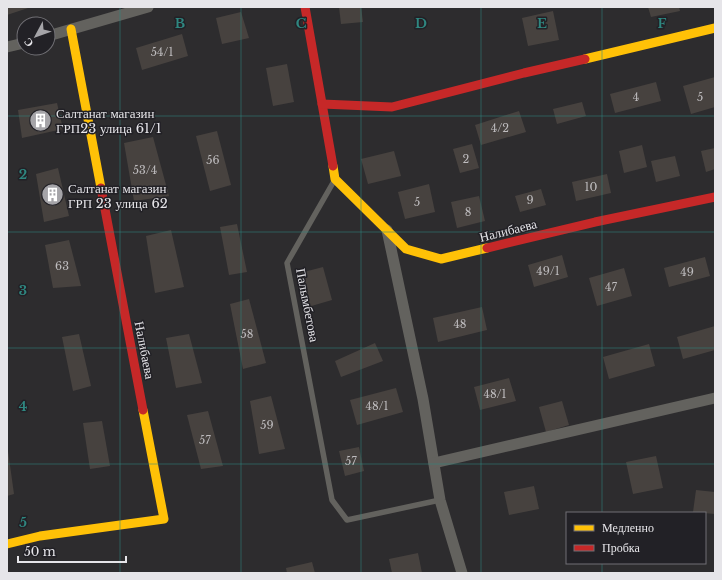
<svg xmlns="http://www.w3.org/2000/svg" width="722" height="580" font-family="'Libre Baskerville',serif">
<style>
.building{fill:#47423f}
.lines{fill:none;stroke-linecap:round;stroke-linejoin:round}
.lane{stroke:#63625e;stroke-width:5.5}
.street{stroke:#63625e;stroke-width:11}
.slow{stroke:#ffc107;stroke-width:9}
.jam{stroke:#c62828;stroke-width:9}
.grid{fill:none;stroke:#2f8780;stroke-width:1;stroke-opacity:0.55}
.labels{text-anchor:middle;stroke-width:3;stroke-linejoin:round;paint-order:stroke}
.number-label{font-size:11px;fill:#bebcbe}
.poi-label{font-size:13px;fill:#e6e5e9;stroke:#222126;text-anchor:start}
.street-label{font-size:13px;fill:#e6e5e9;stroke:#222126}
.grid-label{font-size:13px;text-anchor:middle;font-weight:bold;fill:#2f8780;stroke:#222126;stroke-width:3;stroke-linejoin:round;paint-order:stroke}
</style>
<rect width="100%" height="100%" fill="#2d2c2e"/>
<g class="building">
<path d="M7 7H31L7 15Z"/>
<path d="M339 7H361L363 22 341 24Z"/>
<path d="M648 7H679L680 11 651 17Z"/>
<path d="M553 11 559 40 528 46 522 18Z"/>
<path d="M241 12 249 38 222 44 216 18Z"/>
<path d="M182 34 188 56 142 70 136 48Z"/>
<path d="M287 64 294 102 273 106 266 68Z"/>
<path d="M715 77V107L691 114 683 86Z"/>
<path d="M656 82 661 101 615 113 610 94Z"/>
<path d="M582 102 586 116 557 124 553 109Z"/>
<path d="M57 103 63 129 22 138 18 110Z"/>
<path d="M519 111 526 132 481 145 475 125Z"/>
<path d="M217 131 231 185 210 191 196 136Z"/>
<path d="M153 137 169 196 134 201 124 143Z"/>
<path d="M472 144 479 168 460 173 453 149Z"/>
<path d="M642 145 647 167 624 173 619 151Z"/>
<path d="M715 148V169L706 172 701 151Z"/>
<path d="M394 151 401 176 368 184 361 159Z"/>
<path d="M675 156 680 176 656 182 651 161Z"/>
<path d="M58 168 69 216 44 222 36 174Z"/>
<path d="M607 174 611 193 576 201 572 182Z"/>
<path d="M429 184 435 212 405 219 398 192Z"/>
<path d="M541 189 546 205 520 212 515 196Z"/>
<path d="M479 196 485 221 457 228 451 202Z"/>
<path d="M237 224 247 272 229 275 220 227Z"/>
<path d="M171 230 184 287 155 293 146 236Z"/>
<path d="M69 240 81 286 53 288 45 245Z"/>
<path d="M562 255 568 277 534 287 528 265Z"/>
<path d="M705 257 710 276 669 287 664 268Z"/>
<path d="M323 267 332 300 308 307 300 273Z"/>
<path d="M624 268 632 296 597 306 589 278Z"/>
<path d="M249 299 266 363 243 369 230 304Z"/>
<path d="M482 307 487 330 438 342 433 318Z"/>
<path d="M715 326V350L683 359 677 337Z"/>
<path d="M79 334 91 386 73 391 62 337Z"/>
<path d="M189 334 202 383 176 388 166 338Z"/>
<path d="M375 343 383 361 341 377 335 361Z"/>
<path d="M649 344 655 366 609 379 603 357Z"/>
<path d="M509 378 516 401 480 410 474 387Z"/>
<path d="M396 388 403 412 357 425 350 400Z"/>
<path d="M271 396 285 449 259 454 250 401Z"/>
<path d="M562 401 569 425 546 432 539 407Z"/>
<path d="M208 411 223 466 201 469 187 415Z"/>
<path d="M102 421 110 466 90 469 83 423Z"/>
<path d="M359 447 364 471 345 476 339 451Z"/>
<path d="M7 451H8L14 494 7 496Z"/>
<path d="M656 456 663 488 633 494 626 462Z"/>
<path d="M534 486 539 509 509 515 504 492Z"/>
<path d="M696 490 715 492V514L693 512Z"/>
<path d="M418 553 422 573H392L389 559Z"/>
<path d="M312 562 315 573H287L286 568Z"/>
</g>
<g class="lines">
<path class="lane" d="M334 181 287 263 332 500 347 520 440 500"/>
<g class="street">
<path d="M48 36 148 7"/>
<path d="M7 47 24 43"/>
<path d="M387 230 423 399 440 500 462 573"/>
<path d="M434 463 715 398"/>
</g>
<g class="slow">
<path d="M71 29 101 188"/>
<path d="M585 59 715 28"/>
<path d="M333 166 335 179 406 249 441 259 487 248"/>
<path d="M7 544 40 536 164 519 143 410"/>
</g>
<g class="jam">
<path d="M305 7 333 166"/>
<path d="M322 104 392 107 524 73 585 59"/>
<path d="M101 188 143 410"/>
<path d="M487 248 595 222 715 197"/>
</g>
</g>
<path class="grid" d="M120 7V573M241 7V573M361 7V573M481 7V573M602 7V513M7 116H715M7 232H715M7 348H715M7 464H715M602 563V573"/>
<defs>
<symbol id="building-disc" viewBox="-11 -11 22 22"><circle r="9.5" fill="#a5a4a8" stroke="#222126"/><path d="M-4-6H4V6H1V3H-1V6H-4ZM-2.5-4.3h1.7v1.8h-1.7ZM.8-4.3h1.7v1.8H.8ZM-2.5-1h1.7V.8h-1.7ZM.8-1h1.7V.8H.8Z" fill="#fff"/></symbol>
</defs>
<g fill-rule="evenodd">
<use href="#building-disc" x="28" y="108" width="25" height="25"/>
<use href="#building-disc" x="40" y="182" width="25" height="25"/>
</g>
<g class="labels">
<g class="number-label">
<text x="162" y="56">54/1</text>
<text x="636" y="101">4</text>
<text x="700" y="101">5</text>
<text x="500" y="132">4/2</text>
<text x="466" y="163">2</text>
<text x="213" y="164">56</text>
<text x="145" y="174">53/4</text>
<text x="591" y="191">10</text>
<text x="530" y="204">9</text>
<text x="417" y="206">5</text>
<text x="468" y="216">8</text>
<text x="62" y="270">63</text>
<text x="548" y="275">49/1</text>
<text x="687" y="276">49</text>
<text x="611" y="291">47</text>
<text x="460" y="328">48</text>
<text x="247" y="338">58</text>
<text x="495" y="398">48/1</text>
<text x="377" y="410">48/1</text>
<text x="267" y="429">59</text>
<text x="205" y="444">57</text>
<text x="351" y="465">57</text>
</g>
<g class="poi-label">
<text x="56" y="118">Салтанат магазин<tspan x="56" dy="15">ГРП23 улица 61/1</tspan></text>
<text x="68" y="193">Салтанат магазин<tspan x="68" dy="15">ГРП 23 улица 62</tspan></text>
</g>
<g class="street-label">
<text transform="translate(508 230) rotate(-14)" y="5">Налибаева</text>
<text transform="translate(308 305) rotate(79)" y="5">Палымбетова</text>
<text transform="translate(145 350) rotate(79)" y="5">Налибаева</text>
</g>
</g>
<g class="grid-label">
<text x="180" y="28">B</text>
<text x="301" y="28">C</text>
<text x="421" y="28">D</text>
<text x="542" y="28">E</text>
<text x="662" y="28">F</text>
<text x="23" y="179">2</text>
<text x="23" y="295">3</text>
<text x="23" y="411">4</text>
<text x="23" y="527">5</text>
</g>
<rect width="722" height="580" fill="none" stroke="#e6e5e9" stroke-width="16"/>
<rect x="566" y="512" width="140" height="52" fill="#222126" stroke="#706f74"/>
<rect x="574" y="525" width="20" height="6" fill="#ffc107" stroke="#706f74"/>
<text x="602" y="532" font-size="12" fill="#e6e5e9">Медленно</text>
<rect x="574" y="545" width="20" height="6" fill="#c62828" stroke="#706f74"/>
<text x="602" y="552" font-size="12" fill="#e6e5e9">Пробка</text>
<g transform="translate(36 36) rotate(229)"><circle r="19" fill="#222126" stroke="#706f74"/>
<path d="M0-3L7 15L0 10L-7 15Z" fill="#a5a4a8"/>
<text y="-6" font-size="11" font-weight="bold" text-anchor="middle" fill="#e6e5e9">С</text>
</g>
<path d="M18 556v6h108v-6" fill="none" stroke="#e6e5e9" stroke-width="2"/>
<text x="24" y="556" font-size="12" fill="#e6e5e9" stroke="#222126" stroke-width="3" paint-order="stroke">50 m</text>
</svg>
